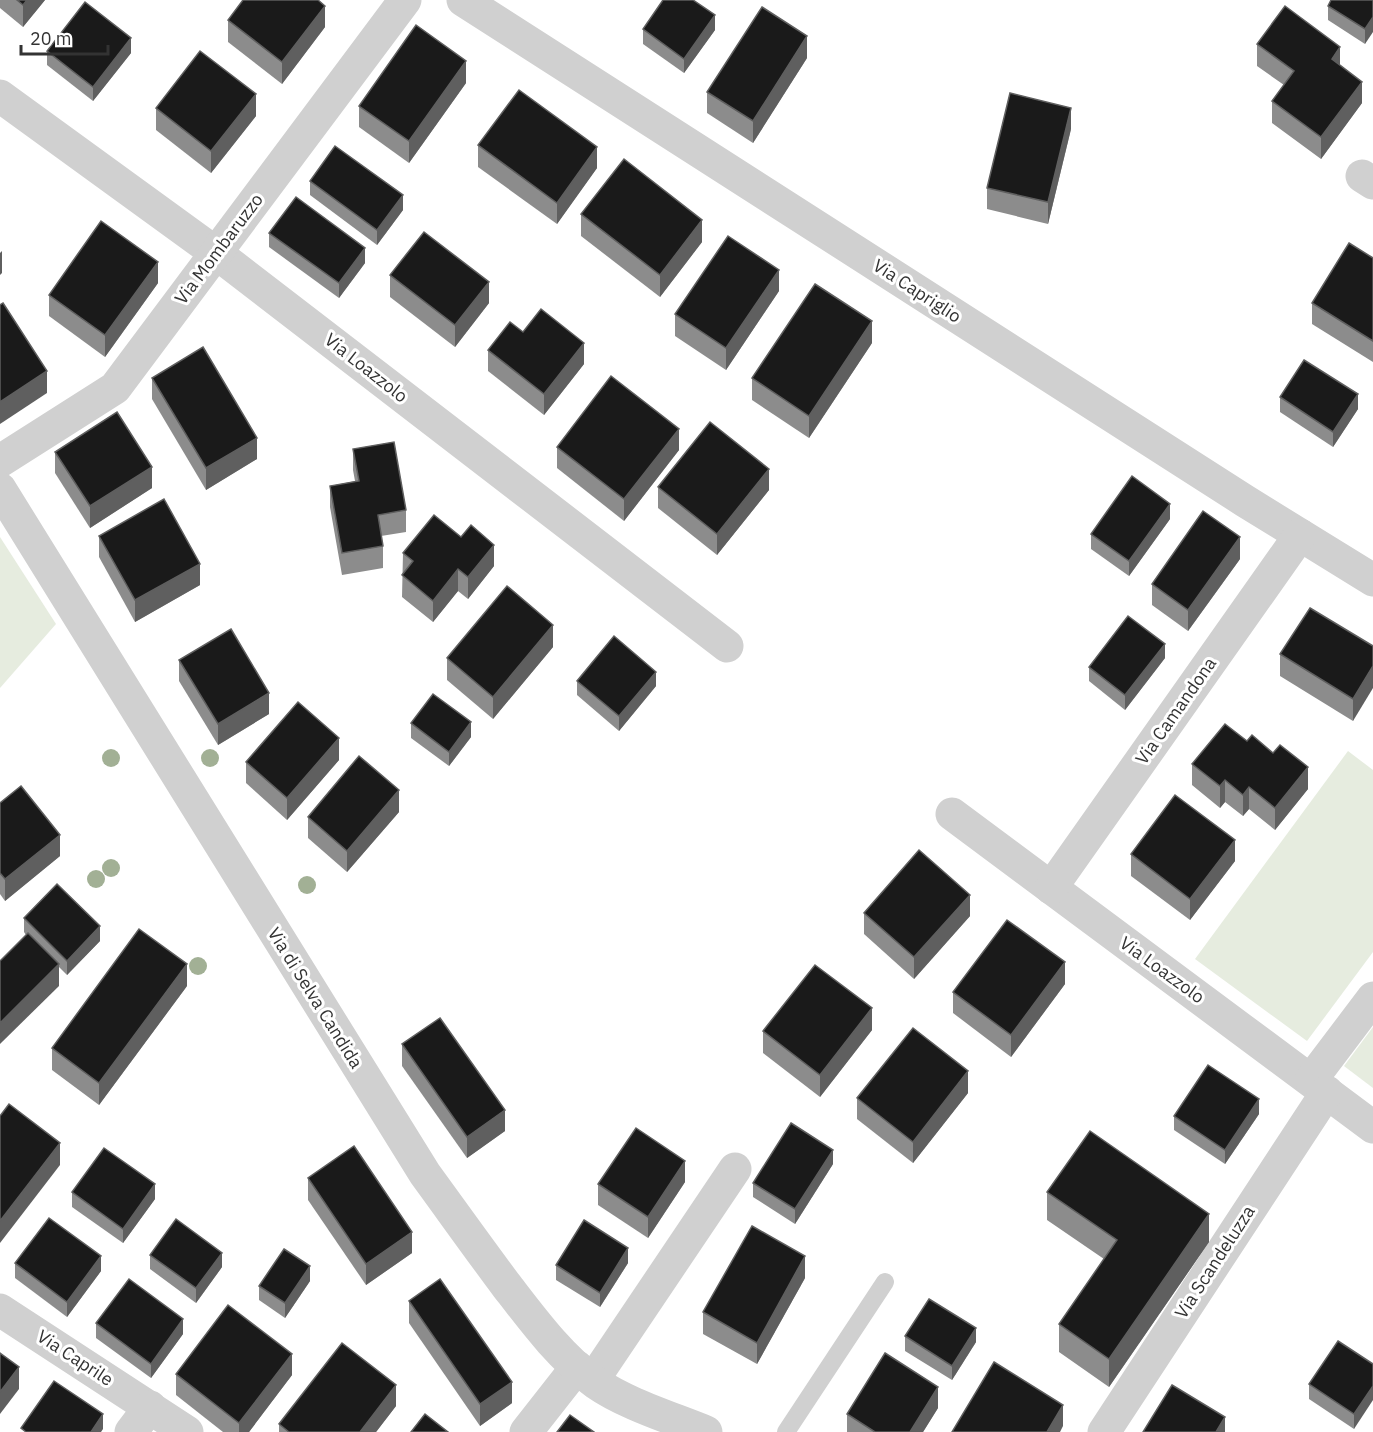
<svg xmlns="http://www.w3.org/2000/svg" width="1373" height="1432" font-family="'IBM Plex Sans',sans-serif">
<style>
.green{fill:#e6ecdf}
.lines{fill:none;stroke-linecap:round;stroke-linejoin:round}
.service{stroke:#d0d0d0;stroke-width:18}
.minor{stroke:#d0d0d0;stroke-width:33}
.tertiary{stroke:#d0d0d0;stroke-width:33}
.tree{fill:#a2b095}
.wall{fill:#8c8c8c}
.shaded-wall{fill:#5f5f5f}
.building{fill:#1a1a1a;stroke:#5f5f5f;stroke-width:1.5}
.labels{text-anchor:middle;stroke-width:6;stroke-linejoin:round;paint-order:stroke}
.street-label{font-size:18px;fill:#333;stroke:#fff}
</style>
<rect width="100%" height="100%" fill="#fff"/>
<g class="green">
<path d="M0 537 56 624 0 688Z"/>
<path d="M1348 751 1373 770V952L1307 1041 1195 959Z"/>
<path d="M1373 1027V1088L1344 1066Z"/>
</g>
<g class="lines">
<path class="service" d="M786 1432 885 1282"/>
<g class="minor">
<path d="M463 0 1245 501 1373 580"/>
<path d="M0 96 216 253 727 646"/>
<path d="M1362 176 1373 183"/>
<path d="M0 461 115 388 405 0"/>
<path d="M952 814 1373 1127"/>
<path d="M1051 888 1300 535"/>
<path d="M1311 1080 1373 998"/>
<path d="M0 1310 187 1432"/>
<path d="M593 1380 735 1169"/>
<path d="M131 1432 150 1407"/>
<path d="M526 1432 577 1367"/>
<path d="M1104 1432 1327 1092"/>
</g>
<path class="tertiary" d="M0 489 425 1174C452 1211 479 1249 506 1285 533 1320 560 1357 596 1383 626 1404 672 1418 706 1432"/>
</g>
<g class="tree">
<circle cx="111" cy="758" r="9"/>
<circle cx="210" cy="758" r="9"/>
<circle cx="111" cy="868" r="9"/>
<circle cx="96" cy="879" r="9"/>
<circle cx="307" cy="885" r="9"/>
<circle cx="198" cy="966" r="9"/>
</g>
<g class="wall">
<path d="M0 0H45L23 27 0 8Z"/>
<path d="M1373 0 1365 44 1328 20V6Z"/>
<path d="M228 20 325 27 282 84 228 42Z"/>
<path d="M643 29 715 30 684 73 643 44Z"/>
<path d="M1257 44 1340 66 1362 103 1321 159 1272 123V101L1284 85 1257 66Z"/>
<path d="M47 51 131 53 93 101 47 65Z"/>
<path d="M807 58 753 143 707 113V92Z"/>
<path d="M466 83 409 163 359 127V106Z"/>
<path d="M156 108 256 116 211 173 156 130Z"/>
<path d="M1071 129 1048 224 987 209V188Z"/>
<path d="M478 145 597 168 557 224 478 167Z"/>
<path d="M310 181 403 210 377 245 310 195Z"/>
<path d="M581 214 702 242 660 297 581 236Z"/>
<path d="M269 233 365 263 339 298 269 247Z"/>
<path d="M1373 258V362L1312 324V303Z"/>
<path d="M390 275 489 303 455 347 390 297Z"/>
<path d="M158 283 105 357 49 316V295Z"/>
<path d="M779 291 726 370 675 336V314Z"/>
<path d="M523 332 584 364 544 415 488 371V350Z"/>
<path d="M872 343 809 438 752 400V378Z"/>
<path d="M152 378 257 459 206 490 152 399Z"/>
<path d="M1280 397 1358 409 1333 447 1280 412Z"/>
<path d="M557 447 679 450 624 521 557 468Z"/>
<path d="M353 449 406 510V532L381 536 383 546V568L342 575 330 507V486L355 481 353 470Z"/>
<path d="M55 452 152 488 90 528 55 473Z"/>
<path d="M658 487 769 490 717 555 658 508Z"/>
<path d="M1170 519 1129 576 1091 549V534Z"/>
<path d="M99 536 200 585 135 622 99 557Z"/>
<path d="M403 553 494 566 468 599 458 591 433 622 402 597Z"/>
<path d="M1240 559 1188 631 1152 605V584Z"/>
<path d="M1373 646 1353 721 1280 676V654Z"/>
<path d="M553 647 493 719 447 680V658Z"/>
<path d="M1165 658 1125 710 1089 681V667Z"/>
<path d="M179 660 269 714 218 745 179 681Z"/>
<path d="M577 681 656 686 619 731 577 695Z"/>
<path d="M411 723 471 737 449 766 411 738Z"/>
<path d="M339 760 287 820 246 783V762Z"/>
<path d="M1192 764 1308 789 1275 830 1249 809 1243 816 1225 802 1220 808 1192 785Z"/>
<path d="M0 803 60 856 5 901 0 894Z"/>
<path d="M399 812 347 872 308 838V817Z"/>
<path d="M1131 854 1235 861 1190 920 1131 876Z"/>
<path d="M864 913 970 916 914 979 864 934Z"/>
<path d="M24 918 100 941 67 975 59 967V986L26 935 24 932Z"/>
<path d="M1065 984 1011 1057 953 1013V992Z"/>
<path d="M187 986 99 1105 52 1070V1048Z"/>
<path d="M872 1030 820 1097 763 1053V1031Z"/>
<path d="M402 1044 505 1131 467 1158 402 1066Z"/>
<path d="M968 1093 913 1163 857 1119V1098Z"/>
<path d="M1259 1114 1225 1164 1174 1130V1116Z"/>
<path d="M833 1164 795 1224 753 1197V1183Z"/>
<path d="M308 1178 412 1253 366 1285 308 1200Z"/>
<path d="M685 1182 648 1238 598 1205V1184Z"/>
<path d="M72 1192 155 1199 123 1243 72 1207Z"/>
<path d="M1047 1192 1209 1242 1109 1387 1059 1352V1324L1104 1259 1047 1220Z"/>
<path d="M150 1255 222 1267 196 1303 150 1269Z"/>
<path d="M15 1263 101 1271 67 1317 15 1278Z"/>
<path d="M628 1263 600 1307 556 1280V1265Z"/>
<path d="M805 1278 757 1364 703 1334V1312Z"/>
<path d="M310 1281 285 1318 259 1300V1286Z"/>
<path d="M409 1301 512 1403 480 1426 409 1323Z"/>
<path d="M96 1323 183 1334 151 1378 96 1338Z"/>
<path d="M905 1336 976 1342 952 1380 905 1351Z"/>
<path d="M1373 1364 1354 1429 1309 1399V1384Z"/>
<path d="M176 1374 292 1375 249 1432H223L176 1395Z"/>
<path d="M396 1406 376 1432H279V1424Z"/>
<path d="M938 1408 923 1432H847V1414Z"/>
</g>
<g class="shaded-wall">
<path d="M27 0H45L23 27V5Z"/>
<path d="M325 6V27L282 84V62Z"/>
<path d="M715 15V30L684 73V59Z"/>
<path d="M1373 17V32L1365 44V29Z"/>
<path d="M807 36V58L753 143V121Z"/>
<path d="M131 38V53L93 101V87Z"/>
<path d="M1340 47V68L1332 59Z"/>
<path d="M466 61V83L409 163V141Z"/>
<path d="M1362 82V103L1321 159V137Z"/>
<path d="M256 94V116L211 173V151Z"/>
<path d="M1071 108V129L1048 224V202Z"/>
<path d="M597 147V168L557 224V203Z"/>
<path d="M403 195V210L377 245V230Z"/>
<path d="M702 220V242L660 297V275Z"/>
<path d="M365 248V263L339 298V283Z"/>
<path d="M2 251V273L0 275V253Z"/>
<path d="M158 262V283L105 357V335Z"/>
<path d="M779 270V291L726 370V348Z"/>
<path d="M489 282V303L455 347V325Z"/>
<path d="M872 321V343L809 438V416Z"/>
<path d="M584 343V364L544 415V394Z"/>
<path d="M47 371V393L0 424V402Z"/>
<path d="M1358 394V409L1333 447V432Z"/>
<path d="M679 429V450L624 521V499Z"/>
<path d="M257 438V459L206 490V468Z"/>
<path d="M152 467V488L90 528V506Z"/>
<path d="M769 469V490L717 555V534Z"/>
<path d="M1170 504V519L1129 576V561Z"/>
<path d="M1240 537V559L1188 631V610Z"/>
<path d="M494 545V566L468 599V577Z"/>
<path d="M200 564V585L135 622V600Z"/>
<path d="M458 569V591L433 622V601Z"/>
<path d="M553 625V647L493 719V697Z"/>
<path d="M1165 644V658L1125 710V695Z"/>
<path d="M1373 666V688L1353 721V699Z"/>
<path d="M656 672V686L619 731V716Z"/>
<path d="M269 693V714L218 745V724Z"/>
<path d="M471 722V737L449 766V752Z"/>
<path d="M339 738V760L287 820V798Z"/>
<path d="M1308 767V789L1275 830V808Z"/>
<path d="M1225 780V802L1220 808V786Z"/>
<path d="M1249 787V809L1243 816V795Z"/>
<path d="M399 790V812L347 872V851Z"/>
<path d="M60 835V856L5 901V879Z"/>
<path d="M1235 840V861L1190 920V899Z"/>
<path d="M970 895V916L914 979V957Z"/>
<path d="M100 926V941L67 975V961Z"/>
<path d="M1065 962V984L1011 1057V1035Z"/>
<path d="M59 964V986L0 1044V1023Z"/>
<path d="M187 964V986L99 1105V1083Z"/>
<path d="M872 1008V1030L820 1097V1075Z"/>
<path d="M968 1071V1093L913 1163V1142Z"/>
<path d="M1259 1099V1114L1225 1164V1150Z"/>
<path d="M505 1110V1131L467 1158V1137Z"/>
<path d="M60 1143V1165L0 1243V1221Z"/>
<path d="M833 1150V1164L795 1224V1209Z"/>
<path d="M685 1161V1182L648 1238V1217Z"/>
<path d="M155 1184V1199L123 1243V1229Z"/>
<path d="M1209 1214V1242L1109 1387V1359Z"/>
<path d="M412 1232V1253L366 1285V1264Z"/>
<path d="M628 1248V1263L600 1307V1293Z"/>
<path d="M222 1253V1267L196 1303V1288Z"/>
<path d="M101 1256V1271L67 1317V1302Z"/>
<path d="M805 1256V1278L757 1364V1343Z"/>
<path d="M310 1266V1281L285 1318V1303Z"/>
<path d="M183 1319V1334L151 1378V1364Z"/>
<path d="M976 1328V1342L952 1380V1366Z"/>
<path d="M292 1354V1375L249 1432H239V1423Z"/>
<path d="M19 1367V1389L0 1414V1392Z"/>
<path d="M512 1382V1403L480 1426V1404Z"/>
<path d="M396 1385V1406L376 1432H360Z"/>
<path d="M1373 1386V1400L1354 1429V1414Z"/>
<path d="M938 1387V1408L923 1432H910Z"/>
<path d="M1063 1405V1426L1060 1432H1047Z"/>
<path d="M103 1414V1429L101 1432H91Z"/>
<path d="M1225 1417V1432H1216Z"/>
</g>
<g class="building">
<path d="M17 0H27L23 5Z"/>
<path d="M243 0H318L325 6 282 62 228 20Z"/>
<path d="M663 0H693L715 15 684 59 643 29Z"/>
<path d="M1331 0H1373V17L1365 29 1328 6Z"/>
<path d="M85 2 131 38 93 87 47 51Z"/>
<path d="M1285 6 1340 47 1332 59 1362 82 1321 137 1272 101 1294 71 1257 44Z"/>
<path d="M762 7 807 36 753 121 707 92Z"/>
<path d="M416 25 466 61 409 141 359 106Z"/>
<path d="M200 51 256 94 211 151 156 108Z"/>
<path d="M519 90 597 147 557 203 478 145Z"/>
<path d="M1010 93 1071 108 1048 202 987 188Z"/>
<path d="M335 146 403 195 377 230 310 181Z"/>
<path d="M624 159 702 220 660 275 581 214Z"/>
<path d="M296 197 365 248 339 283 269 233Z"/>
<path d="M101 221 158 262 105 335 49 295Z"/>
<path d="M424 232 489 282 455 325 390 275Z"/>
<path d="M728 236 779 270 726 348 675 314Z"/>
<path d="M1349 243 1373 258V341L1312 303Z"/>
<path d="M815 284 872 321 809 416 752 378Z"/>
<path d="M3 303 47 371 0 402V305Z"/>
<path d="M541 309 584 343 544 394 488 350 510 322 523 332Z"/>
<path d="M203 347 257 438 206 468 152 378Z"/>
<path d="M1304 360 1358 394 1333 432 1280 397Z"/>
<path d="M611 376 679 429 624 499 557 447Z"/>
<path d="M117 412 152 467 90 506 55 452Z"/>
<path d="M710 422 769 469 717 534 658 487Z"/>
<path d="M394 442 406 510 378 515 383 546 342 553 330 486 359 481 353 449Z"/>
<path d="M1132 476 1170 504 1129 561 1091 534Z"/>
<path d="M164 499 200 564 135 600 99 536Z"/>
<path d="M1203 511 1240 537 1188 610 1152 584Z"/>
<path d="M434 515 461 537 471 525 494 545 468 577 458 569 433 601 402 575 413 561 403 553Z"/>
<path d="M507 586 553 625 493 697 447 658Z"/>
<path d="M1310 608 1373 646V666L1353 699 1280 654Z"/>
<path d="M1128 616 1165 644 1125 695 1089 667Z"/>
<path d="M231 629 269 693 218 724 179 660Z"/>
<path d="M614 636 656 672 619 716 577 681Z"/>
<path d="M433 694 471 722 449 752 411 723Z"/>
<path d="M298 702 339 738 287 798 246 762Z"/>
<path d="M1225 724 1247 741 1252 735 1273 753 1280 745 1308 767 1275 808 1249 787 1243 795 1225 780 1220 786 1192 764Z"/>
<path d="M359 756 399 790 347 851 308 817Z"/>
<path d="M21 786 60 835 5 879 0 873V803Z"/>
<path d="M1175 795 1235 840 1190 899 1131 854Z"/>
<path d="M919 850 970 895 914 957 864 913Z"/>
<path d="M57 884 100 926 67 961 24 918Z"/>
<path d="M1007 920 1065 962 1011 1035 953 992Z"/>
<path d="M139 929 187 964 99 1083 52 1048Z"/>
<path d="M28 933 59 964 0 1023V961Z"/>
<path d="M815 965 872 1008 820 1075 763 1031Z"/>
<path d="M440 1018 505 1110 467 1137 402 1044Z"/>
<path d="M913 1028 968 1071 913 1142 857 1098Z"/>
<path d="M1208 1065 1259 1099 1225 1150 1174 1116Z"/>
<path d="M9 1104 60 1143 0 1221V1116Z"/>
<path d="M791 1123 833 1150 795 1209 753 1183Z"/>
<path d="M636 1128 685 1161 648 1217 598 1184Z"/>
<path d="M1090 1131 1209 1214 1109 1359 1059 1324 1117 1240 1047 1192Z"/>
<path d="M354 1146 412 1232 366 1264 308 1178Z"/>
<path d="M104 1148 155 1184 123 1229 72 1192Z"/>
<path d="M49 1218 101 1256 67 1302 15 1263Z"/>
<path d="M176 1219 222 1253 196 1288 150 1255Z"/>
<path d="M584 1220 628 1248 600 1293 556 1265Z"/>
<path d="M752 1226 805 1256 757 1343 703 1312Z"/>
<path d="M284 1249 310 1266 285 1303 259 1286Z"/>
<path d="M129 1279 183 1319 151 1364 96 1323Z"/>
<path d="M440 1279 512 1382 480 1404 409 1301Z"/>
<path d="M929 1299 976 1328 952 1366 905 1336Z"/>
<path d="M228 1305 292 1354 239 1423 176 1374Z"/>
<path d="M1338 1341 1373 1364V1386L1354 1414 1309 1384Z"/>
<path d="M342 1343 396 1385 360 1432H289L279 1424Z"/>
<path d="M0 1353 19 1367 0 1392Z"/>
<path d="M885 1353 938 1387 910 1432H875L847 1414Z"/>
<path d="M994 1362 1063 1405 1047 1432H952Z"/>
<path d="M54 1381 103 1414 91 1432H26L21 1428Z"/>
<path d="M1172 1385 1225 1417 1216 1432H1143Z"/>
<path d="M425 1414 448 1432H411Z"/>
<path d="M570 1415 594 1432H557Z"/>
</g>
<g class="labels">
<g class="street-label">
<text transform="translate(219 249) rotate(-53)" y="6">Via Mombaruzzo</text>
<text transform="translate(917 291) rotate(33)" y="6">Via Capriglio</text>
<text transform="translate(366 368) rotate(38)" y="6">Via Loazzolo</text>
<text transform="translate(1176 711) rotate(-55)" y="6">Via Camandona</text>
<text transform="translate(1162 970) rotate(36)" y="6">Via Loazzolo</text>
<text transform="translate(315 998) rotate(58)" y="6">Via di Selva Candida</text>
<text transform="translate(1215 1262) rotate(-57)" y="6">Via Scandeluzza</text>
<text transform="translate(75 1358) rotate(33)" y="6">Via Caprile</text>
</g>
</g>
<path d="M21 45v9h87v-9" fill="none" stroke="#333333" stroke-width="3"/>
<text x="30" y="45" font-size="18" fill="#333333" stroke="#ffffff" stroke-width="4.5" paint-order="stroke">20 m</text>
</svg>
